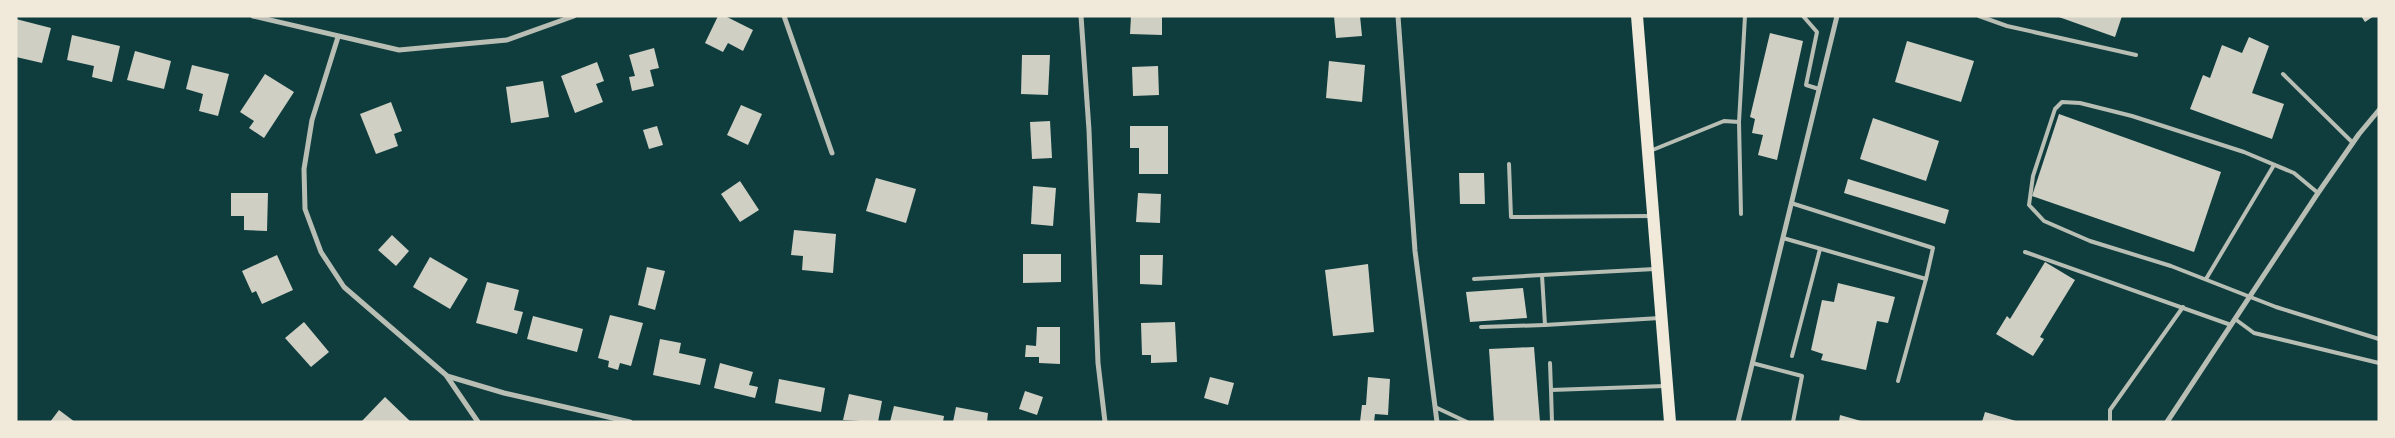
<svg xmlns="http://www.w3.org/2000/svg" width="2395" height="438" font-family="'Archivo Narrow',sans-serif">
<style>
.building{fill:#cfcfc3}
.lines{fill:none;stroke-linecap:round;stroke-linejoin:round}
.service{stroke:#b8beb3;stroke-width:4}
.minor{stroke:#b8beb3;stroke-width:5}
.primary{stroke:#f1e9da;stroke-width:12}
</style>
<rect width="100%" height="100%" fill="#0f3d3e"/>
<g class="building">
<path d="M718 16H725L753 30 743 51 728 43 723 52 705 43Z"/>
<path d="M1131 16H1162V35L1130 34Z"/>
<path d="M1334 16H1360L1362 36 1336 38Z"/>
<path d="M2056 16H2122L2115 37Z"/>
<path d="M2361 16H2374L2365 22Z"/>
<path d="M16 19 51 28 42 63 16 57Z"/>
<path d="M1770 33 1803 41 1777 160 1758 155 1763 135 1752 133 1755 119 1750 117Z"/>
<path d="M72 35 120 46 112 82 92 77 94 66 67 60Z"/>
<path d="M2249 37 2269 46 2252 93 2284 104 2272 139 2190 109 2203 75 2210 78 2222 45 2242 53Z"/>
<path d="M1907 41 1974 61 1961 102 1895 82Z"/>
<path d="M654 48 659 68 650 70 654 86 632 91 629 77 635 76 629 55Z"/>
<path d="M135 51 171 61 164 89 127 80Z"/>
<path d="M1022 55H1050L1048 95 1021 94Z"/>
<path d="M1329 61 1365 65 1362 102 1326 98Z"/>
<path d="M597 62 604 81 596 84 603 102 575 113 561 76Z"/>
<path d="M192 65 229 74 218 116 199 111 203 94 186 89Z"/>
<path d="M1158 66 1159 95 1133 96 1132 67Z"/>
<path d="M265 74 294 92 264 138 249 128 254 121 240 112Z"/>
<path d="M543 81 549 117 511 123 506 87Z"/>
<path d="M391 102 402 131 394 134 398 146 376 154 360 114Z"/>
<path d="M741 105 762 114 748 145 727 135Z"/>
<path d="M2059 114 2221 172 2194 252 2032 196Z"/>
<path d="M1873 118 1939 141 1926 181 1860 159Z"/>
<path d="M1050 121 1052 158 1032 159 1030 122Z"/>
<path d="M657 126 663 145 649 149 643 130Z"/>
<path d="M1130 126H1168V174H1139V148H1130Z"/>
<path d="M1459 173H1484L1485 204H1460Z"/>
<path d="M876 178 916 189 906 223 866 211Z"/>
<path d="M1848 179 1949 210 1945 224 1844 193Z"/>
<path d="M740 181 759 210 740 222 721 194Z"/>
<path d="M1033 186 1056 188 1053 226 1031 224Z"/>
<path d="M231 193H268L267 231 244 230V216H231Z"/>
<path d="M1138 193 1161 194 1160 223 1136 222Z"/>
<path d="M794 230 836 234 833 273 802 270 803 256 791 255Z"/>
<path d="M392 235 409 251 396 266 378 250Z"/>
<path d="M1023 254H1061V282L1023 283Z"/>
<path d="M277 255 293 290 262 304 256 291 252 293 242 271Z"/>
<path d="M1140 255H1163L1162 285 1140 284Z"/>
<path d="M430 257 468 279 450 309 413 287Z"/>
<path d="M2045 262 2075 280 2040 337 2044 339 2033 356 1996 334 2007 316 2010 319Z"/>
<path d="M1368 264 1374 332 1333 336 1325 270Z"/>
<path d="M647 267 665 271 655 310 638 305Z"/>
<path d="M487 282 519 290 514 310 523 312 517 334 476 323Z"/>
<path d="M1838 283 1895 297 1888 323 1877 321 1866 370 1821 360 1823 354 1811 350 1822 300 1834 302Z"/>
<path d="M1523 288 1527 318 1470 322 1466 292Z"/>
<path d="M610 315 643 323 631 366 620 363 618 370 608 367 609 361 598 358Z"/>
<path d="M533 316 583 329 577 352 527 339Z"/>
<path d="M304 322 329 352 311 367 285 338Z"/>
<path d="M1175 322 1177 362 1151 363V355H1142L1141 323Z"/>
<path d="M1037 327H1060V364L1039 363V357H1025L1026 345 1036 346Z"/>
<path d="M660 339 681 343 679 353 706 359 700 385 653 375Z"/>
<path d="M1534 347 1540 422H1494L1489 349Z"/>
<path d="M720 363 753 372 749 385 758 387 755 398 714 388Z"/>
<path d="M1210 377 1234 383 1228 405 1204 398Z"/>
<path d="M1368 377 1390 379 1388 415 1375 414 1374 422H1360L1362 405H1366Z"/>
<path d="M779 379 825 388 821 412 775 403Z"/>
<path d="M1025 391 1043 397 1037 415 1019 409Z"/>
<path d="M849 394 882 401 878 422 843 420Z"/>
<path d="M385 397 411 422H361Z"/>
<path d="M894 406 944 416 943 422H890Z"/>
<path d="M956 407 988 413 987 422H953Z"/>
<path d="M59 410 75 422H50Z"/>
<path d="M1985 412 2016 421V422H1982Z"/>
<path d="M1840 415 1861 421V422H1839Z"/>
</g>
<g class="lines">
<g class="service">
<path d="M1803 16 1817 32 1806 85 1819 89"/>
<path d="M1979 16 2007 26 2136 55"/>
<path d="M2283 74 2353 143"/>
<path d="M1739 122 1745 16"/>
<path d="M1650 151 1724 121 1739 122 1741 214"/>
<path d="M1509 164 1511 217 1651 216"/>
<path d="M2318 193 2294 173 2244 152 2132 116 2080 103 2062 102 2055 109 2033 176 2029 205 2044 221 2090 241 2171 266 2276 307 2379 339"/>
<path d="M1783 238 1926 279 1933 248 1791 203"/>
<path d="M2025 252 2231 325"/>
<path d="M1655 269 1542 275 1545 325 1660 318"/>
<path d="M1474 279 1542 275"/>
<path d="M2206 279 2274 165"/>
<path d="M2235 319 2254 333 2379 363"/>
<path d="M1481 327 1545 325"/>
<path d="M1792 356 1820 249"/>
<path d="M1550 363 1551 390"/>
<path d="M1752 363 1802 376 1793 422"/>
<path d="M1898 381 1926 279"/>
<path d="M1435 407 1467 422"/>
<path d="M1552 422 1551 390 1665 386"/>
<path d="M2110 422V410L2183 307"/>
</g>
<g class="minor">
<path d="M253 16 399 50 507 40 574 16"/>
<path d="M784 16 832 153"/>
<path d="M1081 16 1089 130 1098 363 1105 422"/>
<path d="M1398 16 1415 251 1437 422"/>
<path d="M338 37 312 120 304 169 305 209 321 252 344 287 446 375 478 422"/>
<path d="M447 376 504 393 630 422"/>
<path d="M1738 422 1837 16"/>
<path d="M2167 422 2318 193 2359 134 2379 110"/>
</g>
<path class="primary" d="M1637 16 1670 422"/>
</g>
<rect width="2395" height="438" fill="none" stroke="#f1e9da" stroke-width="35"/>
</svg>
